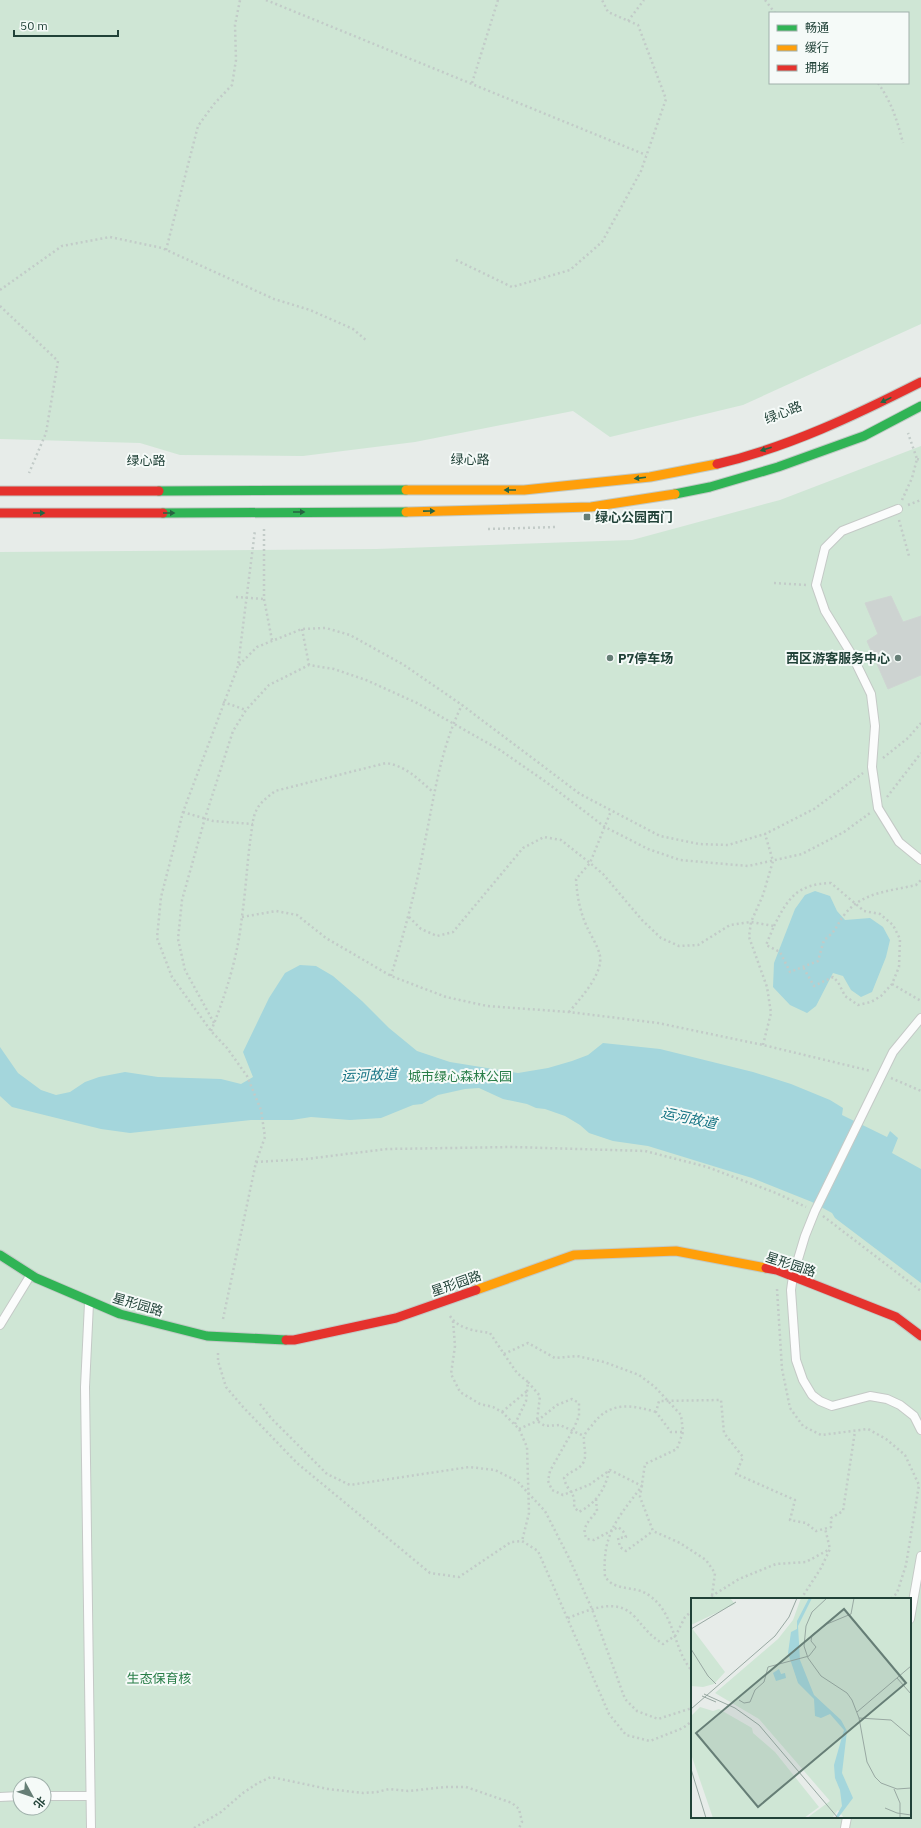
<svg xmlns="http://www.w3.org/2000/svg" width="921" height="1828" font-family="'IBM Plex Sans','Noto Sans SC',sans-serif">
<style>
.green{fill:#cfe6d5;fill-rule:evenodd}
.water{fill:#a4d6dc}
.building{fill:#cdd3d1;stroke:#cfd5d2}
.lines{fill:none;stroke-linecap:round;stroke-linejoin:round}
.lane-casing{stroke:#c4c9c6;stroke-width:10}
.fast-casing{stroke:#c2cac6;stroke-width:11}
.slow-casing{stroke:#c2cac6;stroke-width:11}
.jam-casing{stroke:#c2cac6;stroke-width:11}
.path{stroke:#c2cbc8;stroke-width:2.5;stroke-dasharray:2 3;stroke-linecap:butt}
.lane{stroke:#fbfcfc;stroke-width:8}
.fast{stroke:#30b455;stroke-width:9}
.slow{stroke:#ff9f0a;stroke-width:9}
.jam{stroke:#e5322d;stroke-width:9}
.oneway{fill:#266441}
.poi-dot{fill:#667e76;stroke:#f5faf8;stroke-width:1.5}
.labels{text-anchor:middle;stroke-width:4;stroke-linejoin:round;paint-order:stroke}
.street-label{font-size:13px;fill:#214238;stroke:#f5faf8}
.poi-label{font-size:13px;font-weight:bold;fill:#214238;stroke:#f5faf8;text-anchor:start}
.park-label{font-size:13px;fill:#287d47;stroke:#f5faf8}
.water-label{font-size:14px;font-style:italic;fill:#167484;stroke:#f5faf8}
.inset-road{fill:none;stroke:#98a8a2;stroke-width:1}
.view{fill:#667e76;fill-opacity:0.15;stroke:#667e76;stroke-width:2}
.inset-edge{fill:none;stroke:#214238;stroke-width:2}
</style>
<rect width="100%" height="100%" fill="#e7ece9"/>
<g class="green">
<path d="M0 0H921V324L743 405 610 437 573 411 415 442 303 456 180 455 140 443 0 439ZM770 13H908V83H770Z"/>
<path d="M921 446V1828H0V552L376 549 632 540 780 500ZM692 1599H910V1817H692ZM20 1784H44V1808H20Z"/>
</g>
<g class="water">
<path d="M815 891 830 896 837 911 845 920 870 918 883 927 890 940 886 957 872 992 861 997 851 990 843 976 833 973 816 1006 807 1013 790 1005 773 987 774 963 795 909 805 895Z"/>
<path d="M300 965 316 966 333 976 362 1001 389 1028 417 1051 450 1062 518 1073 548 1068 572 1061 588 1055 603 1043 660 1049 753 1072 791 1084 830 1100 843 1108 842 1115 887 1137 890 1131 898 1138 892 1153 921 1169V1283L835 1218 832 1213 812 1202 752 1178 648 1146 613 1141 589 1133 580 1125 565 1116 545 1109 536 1108 527 1104 503 1099 479 1088 465 1089 438 1095 422 1104 413 1105 381 1118 350 1120 311 1117 292 1120H251L130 1133 101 1129 12 1107 0 1096V1047L18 1073 41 1090 56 1095 70 1092 85 1082 99 1077 125 1072 158 1077 221 1079 241 1084 253 1077 243 1052 269 998 285 973Z"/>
</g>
<path class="building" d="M891 596 903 622 921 616V675L888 689 867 641 878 634 865 603Z"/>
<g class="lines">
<defs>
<g id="lane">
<path d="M898 509 842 531 825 548 816 585 825 611 852 655 871 694 875 726 872 767 878 808 899 842 921 860"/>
<path d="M921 1018 893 1052 815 1211 805 1236 793 1276 791 1290 796 1360 803 1380 812 1395 820 1401 832 1406 870 1396 887 1399 900 1405 914 1416 921 1430"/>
<path d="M89 1303 85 1387 91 1828"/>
<path d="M0 1325 30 1276"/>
<path d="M910 1619 921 1556"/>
<path d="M44 1796H90"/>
<path d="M0 1797 20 1796"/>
<path d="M845 1828 847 1817"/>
</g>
<g id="fast">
<path d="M159 491 406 490"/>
<path d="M675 494 710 487 778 467 864 436 921 406"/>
<path d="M163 513 406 512"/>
<path d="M0 1255 36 1278 120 1314 207 1336 286 1340"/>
</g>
<g id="slow">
<path d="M406 490H524L650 477 717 464"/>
<path d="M406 512 591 507 675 494"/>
<path d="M476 1290 574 1255 676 1251 766 1268"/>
</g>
<g id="jam">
<path d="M717 464C789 447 856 415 921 382"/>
<path d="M0 491H159"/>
<path d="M0 513H163"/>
<path d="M766 1268 777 1270 896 1317 921 1336"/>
<path d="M286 1340H294L396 1318 476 1290"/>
</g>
</defs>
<use href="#lane" class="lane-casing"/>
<use href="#fast" class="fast-casing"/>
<use href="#slow" class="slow-casing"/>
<use href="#jam" class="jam-casing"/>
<g class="path">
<path d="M266 0 646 155"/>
<path d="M765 0 775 13"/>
<path d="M628 21 644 0"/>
<path d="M472 83 498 0"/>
<path d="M878 83C892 103 897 120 903 143"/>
<path d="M166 250 198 126 214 104 232 85 236 60 235 25 240 0"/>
<path d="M456 260 512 287 570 270 602 242 641 171 666 99 638 25 608 12 602 0"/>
<path d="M0 290 62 246 110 237 162 248 274 299 310 310 353 329 367 341"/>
<path d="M0 306 58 361 46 433 29 473"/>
<path d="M917 459 921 460"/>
<path d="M902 500 912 478 917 459 908 433"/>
<path d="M908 505 921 500"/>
<path d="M899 520 909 556"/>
<path d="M264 529V599L272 640"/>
<path d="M488 529 557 527"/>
<path d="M774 583 806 585"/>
<path d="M236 597 264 599"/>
<path d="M302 629 309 665"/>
<path d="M239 665 257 647 302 629 326 628 350 635 404 665 462 705 580 794 660 836 699 844 728 845 765 834 814 809 863 773"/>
<path d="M223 702 246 710"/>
<path d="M883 758 908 738 921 723"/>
<path d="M887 797 921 753"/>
<path d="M183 812 213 821 253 824"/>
<path d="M242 917 276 911 297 915 326 938 391 976 446 997 487 1006 569 1012 658 1023 763 1045 871 1071"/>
<path d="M409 917 421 929 437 936 453 932 523 848 544 837 561 840 590 863 603 874 642 920 661 938 679 946 698 945 730 925 751 922 774 926 766 945 780 952 790 972 818 961 824 940C837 931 836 925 845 914 862 892 891 891 916 885L921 880"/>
<path d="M774 926C788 898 797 884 831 883L864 911 880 914 893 925 900 939 899 967 892 984 881 996 871 1002 858 1005 845 996 838 982 833 977 814 986 803 967"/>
<path d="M391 976C404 933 416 890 424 846 434 798 440 749 462 705"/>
<path d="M892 984 921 1001"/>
<path d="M569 1012C580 999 603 974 600 956 598 946 591 936 587 927 580 912 577 896 576 879L590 863 611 811"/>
<path d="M214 1023 185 970 178 939 182 900 205 818 233 731 246 710 269 685 309 665 334 669 366 680 417 703 500 750 546 782 605 827 648 849 680 860 748 866 802 854 844 832 870 813"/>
<path d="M211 1031C226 994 238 956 242 916 246 889 247 862 251 835 252 827 253 817 256 811 260 802 268 797 275 791L386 763C406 766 418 779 433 792"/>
<path d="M763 1045 771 1013 767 987 749 937 751 922 763 895 773 861 765 834"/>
<path d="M891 1078 921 1091"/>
<path d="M256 1162 306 1159 387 1149 513 1147 645 1151 707 1167 776 1193 806 1207"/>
<path d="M823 1216 921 1291"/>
<path d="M777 1289 782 1369 790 1408 803 1426 821 1435 868 1429 886 1439 905 1455 919 1485 906 1565 897 1593 891 1599"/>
<path d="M450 1316C458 1329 476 1331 490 1333L504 1354 528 1343 555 1358 577 1356 604 1362 639 1375 655 1387 681 1415 683 1432 677 1449 645 1464 640 1497 653 1531 680 1543 706 1560 715 1573 712 1596 716 1599"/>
<path d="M223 1319 256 1162 265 1137 261 1110 247 1076 227 1048 211 1031 172 977 157 938 161 897 183 812 238 666 255 530"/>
<path d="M453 1321 455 1346 451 1374 460 1392 480 1404 493 1407 502 1412 519 1429 527 1447 529 1513 522 1541"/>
<path d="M218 1353V1361L226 1387 243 1407 297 1463 430 1573 459 1577 511 1542 522 1541 538 1551 609 1714 626 1735 650 1741 683 1728 692 1721"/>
<path d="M504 1354 517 1373 528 1382 526 1401 515 1424"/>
<path d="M528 1382 540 1396 537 1421 545 1426 560 1425 584 1436"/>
<path d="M260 1404 271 1418 327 1474 350 1485 469 1467 495 1470 517 1481 545 1511 569 1558 592 1609 625 1699 637 1711 658 1719 692 1708"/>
<path d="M502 1412 527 1391"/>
<path d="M519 1429 537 1421 557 1405 572 1399 579 1403V1416L573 1430 550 1471 548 1481 552 1490 563 1495 589 1485 610 1470 642 1486C617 1519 602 1534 605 1577 608 1580 611 1584 615 1585 627 1590 638 1587 650 1596 675 1614 673 1649 692 1671"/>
<path d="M682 1432H671L656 1412 659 1401 721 1400 724 1433 743 1457 736 1474 795 1500 790 1520 806 1523 816 1531 831 1527V1518L843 1511 855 1431"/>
<path d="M609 1471C605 1490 596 1503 579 1512L574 1507C576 1491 567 1492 564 1478 569 1471 581 1470 584 1461 587 1454 583 1444 584 1437 585 1432 590 1428 593 1424 610 1401 632 1405 656 1412"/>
<path d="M596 1499 597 1511C590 1520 580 1528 587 1539L594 1540 618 1527 623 1531 626 1537 618 1538 620 1547 626 1551 653 1531"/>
<path d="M707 1599 739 1579 776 1564 806 1562 830 1549"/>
<path d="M801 1599 821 1568 830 1549 825 1528"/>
<path d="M568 1618C589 1610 616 1597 634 1616 645 1628 649 1635 663 1644L676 1635 685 1617 692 1611"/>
<path d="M194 1828 221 1812 243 1793 258 1783 271 1777 328 1789 363 1793 377 1792 389 1789 408 1791 446 1787H466L512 1803 519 1809 522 1822 519 1828"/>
</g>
<use href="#lane" class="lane"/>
<use href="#fast" class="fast"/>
<use href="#slow" class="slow"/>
<use href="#jam" class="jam"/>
</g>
<defs><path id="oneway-solid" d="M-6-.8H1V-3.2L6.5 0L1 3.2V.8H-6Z"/></defs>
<g class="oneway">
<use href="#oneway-solid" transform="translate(886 400) rotate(154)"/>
<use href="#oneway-solid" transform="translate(766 449) rotate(162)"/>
<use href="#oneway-solid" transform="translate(640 478) rotate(173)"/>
<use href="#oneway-solid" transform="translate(510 490) rotate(-180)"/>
<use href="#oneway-solid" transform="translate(429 511) rotate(-1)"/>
<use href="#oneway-solid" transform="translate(299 512)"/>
<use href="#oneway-solid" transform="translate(39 513)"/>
<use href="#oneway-solid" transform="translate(169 513)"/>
</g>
<g class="poi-dot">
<rect x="583" y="513" width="8" height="8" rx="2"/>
<circle cx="610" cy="658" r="4"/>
<circle cx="898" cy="658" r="4"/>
</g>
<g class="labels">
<g class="street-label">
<text transform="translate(783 412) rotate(-21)" y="5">绿心路</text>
<text transform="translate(470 459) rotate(1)" y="5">绿心路</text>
<text x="146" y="465">绿心路</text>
<text transform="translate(791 1264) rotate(18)" y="5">星形园路</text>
<text transform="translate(456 1283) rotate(-19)" y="5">星形园路</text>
<text transform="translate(138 1304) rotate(16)" y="5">星形园路</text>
</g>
<g class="poi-label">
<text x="595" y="522">绿心公园西门</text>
<text x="618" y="663">P7停车场</text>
<text x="890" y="663" text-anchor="end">西区游客服务中心</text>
</g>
<g class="park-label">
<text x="460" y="1081">城市绿心森林公园</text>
<text x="159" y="1683">生态保育核</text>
</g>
<g class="water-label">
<text transform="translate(369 1075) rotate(-2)" y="5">运河故道</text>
<text transform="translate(689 1118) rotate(12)" y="5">运河故道</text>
</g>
</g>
<g transform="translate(691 1598)">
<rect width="220" height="220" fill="#e7ece9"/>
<path d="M0 0H39L44 6 0 27ZM110 0H220V220H153L147 212 141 220H116L139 203 68 121 24 95 87 41 102 22ZM0 29 34 74 23 86 12 89 0 88ZM9 109 22 113 28 111 61 130 62 135 84 154 128 209 113 220H22L0 156V118Z" fill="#cfe6d5"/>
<path d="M118 0H121L107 28 109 62 123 97 150 122 156 133 151 175 162 200 147 220H144L151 208 149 192 144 180 143 167 153 132 139 116 130 120 124 118 123 101 107 85 97 55 100 34 106 31V23ZM88 71 90 76 94 75 95 80 85 83 82 75Z" fill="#a4d6dc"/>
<path class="inset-road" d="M136 0 121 14 115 28 113 48 117 60 130 78 156 95 161 102 168 120 176 164 184 179 190 185 206 191 220 190M0 31 45 4M0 51 17 78 25 86M206 80 220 96M13 96 44 110 68 127 147 220M11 98 25 104M48 102 53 105 59 104 64 92 73 84 77 69 118 58 125 49 120 43 121 37 136 26 160 16 163 0M0 111 84 38 98 19 106 0M166 114 220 68M168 120 200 122 220 139M0 171 15 220M203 191 209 205V220M194 210 206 215 220 217"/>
<path class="view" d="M153 11 215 85 67 209 5 135Z"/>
<rect width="220" height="220" class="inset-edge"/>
</g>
<rect x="769" y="12" width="140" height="72" fill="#f5faf8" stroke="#a0b0ab"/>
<rect x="777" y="25" width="20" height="6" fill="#30b455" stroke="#a0b0ab"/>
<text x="805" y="32" font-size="12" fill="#214238">畅通</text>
<rect x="777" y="45" width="20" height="6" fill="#ff9f0a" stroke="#a0b0ab"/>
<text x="805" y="52" font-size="12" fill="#214238">缓行</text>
<rect x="777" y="65" width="20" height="6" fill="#e5322d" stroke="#a0b0ab"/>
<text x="805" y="72" font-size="12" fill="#214238">拥堵</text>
<g transform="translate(32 1796) rotate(130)"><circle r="19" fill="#f5faf8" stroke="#a0b0ab"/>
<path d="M0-3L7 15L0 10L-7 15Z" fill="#667e76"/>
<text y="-6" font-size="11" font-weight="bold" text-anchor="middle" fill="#214238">北</text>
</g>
<path d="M14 30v6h104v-6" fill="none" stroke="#214238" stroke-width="2"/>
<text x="20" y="30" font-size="12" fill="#214238" stroke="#f5faf8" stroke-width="3" paint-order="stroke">50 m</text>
</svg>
